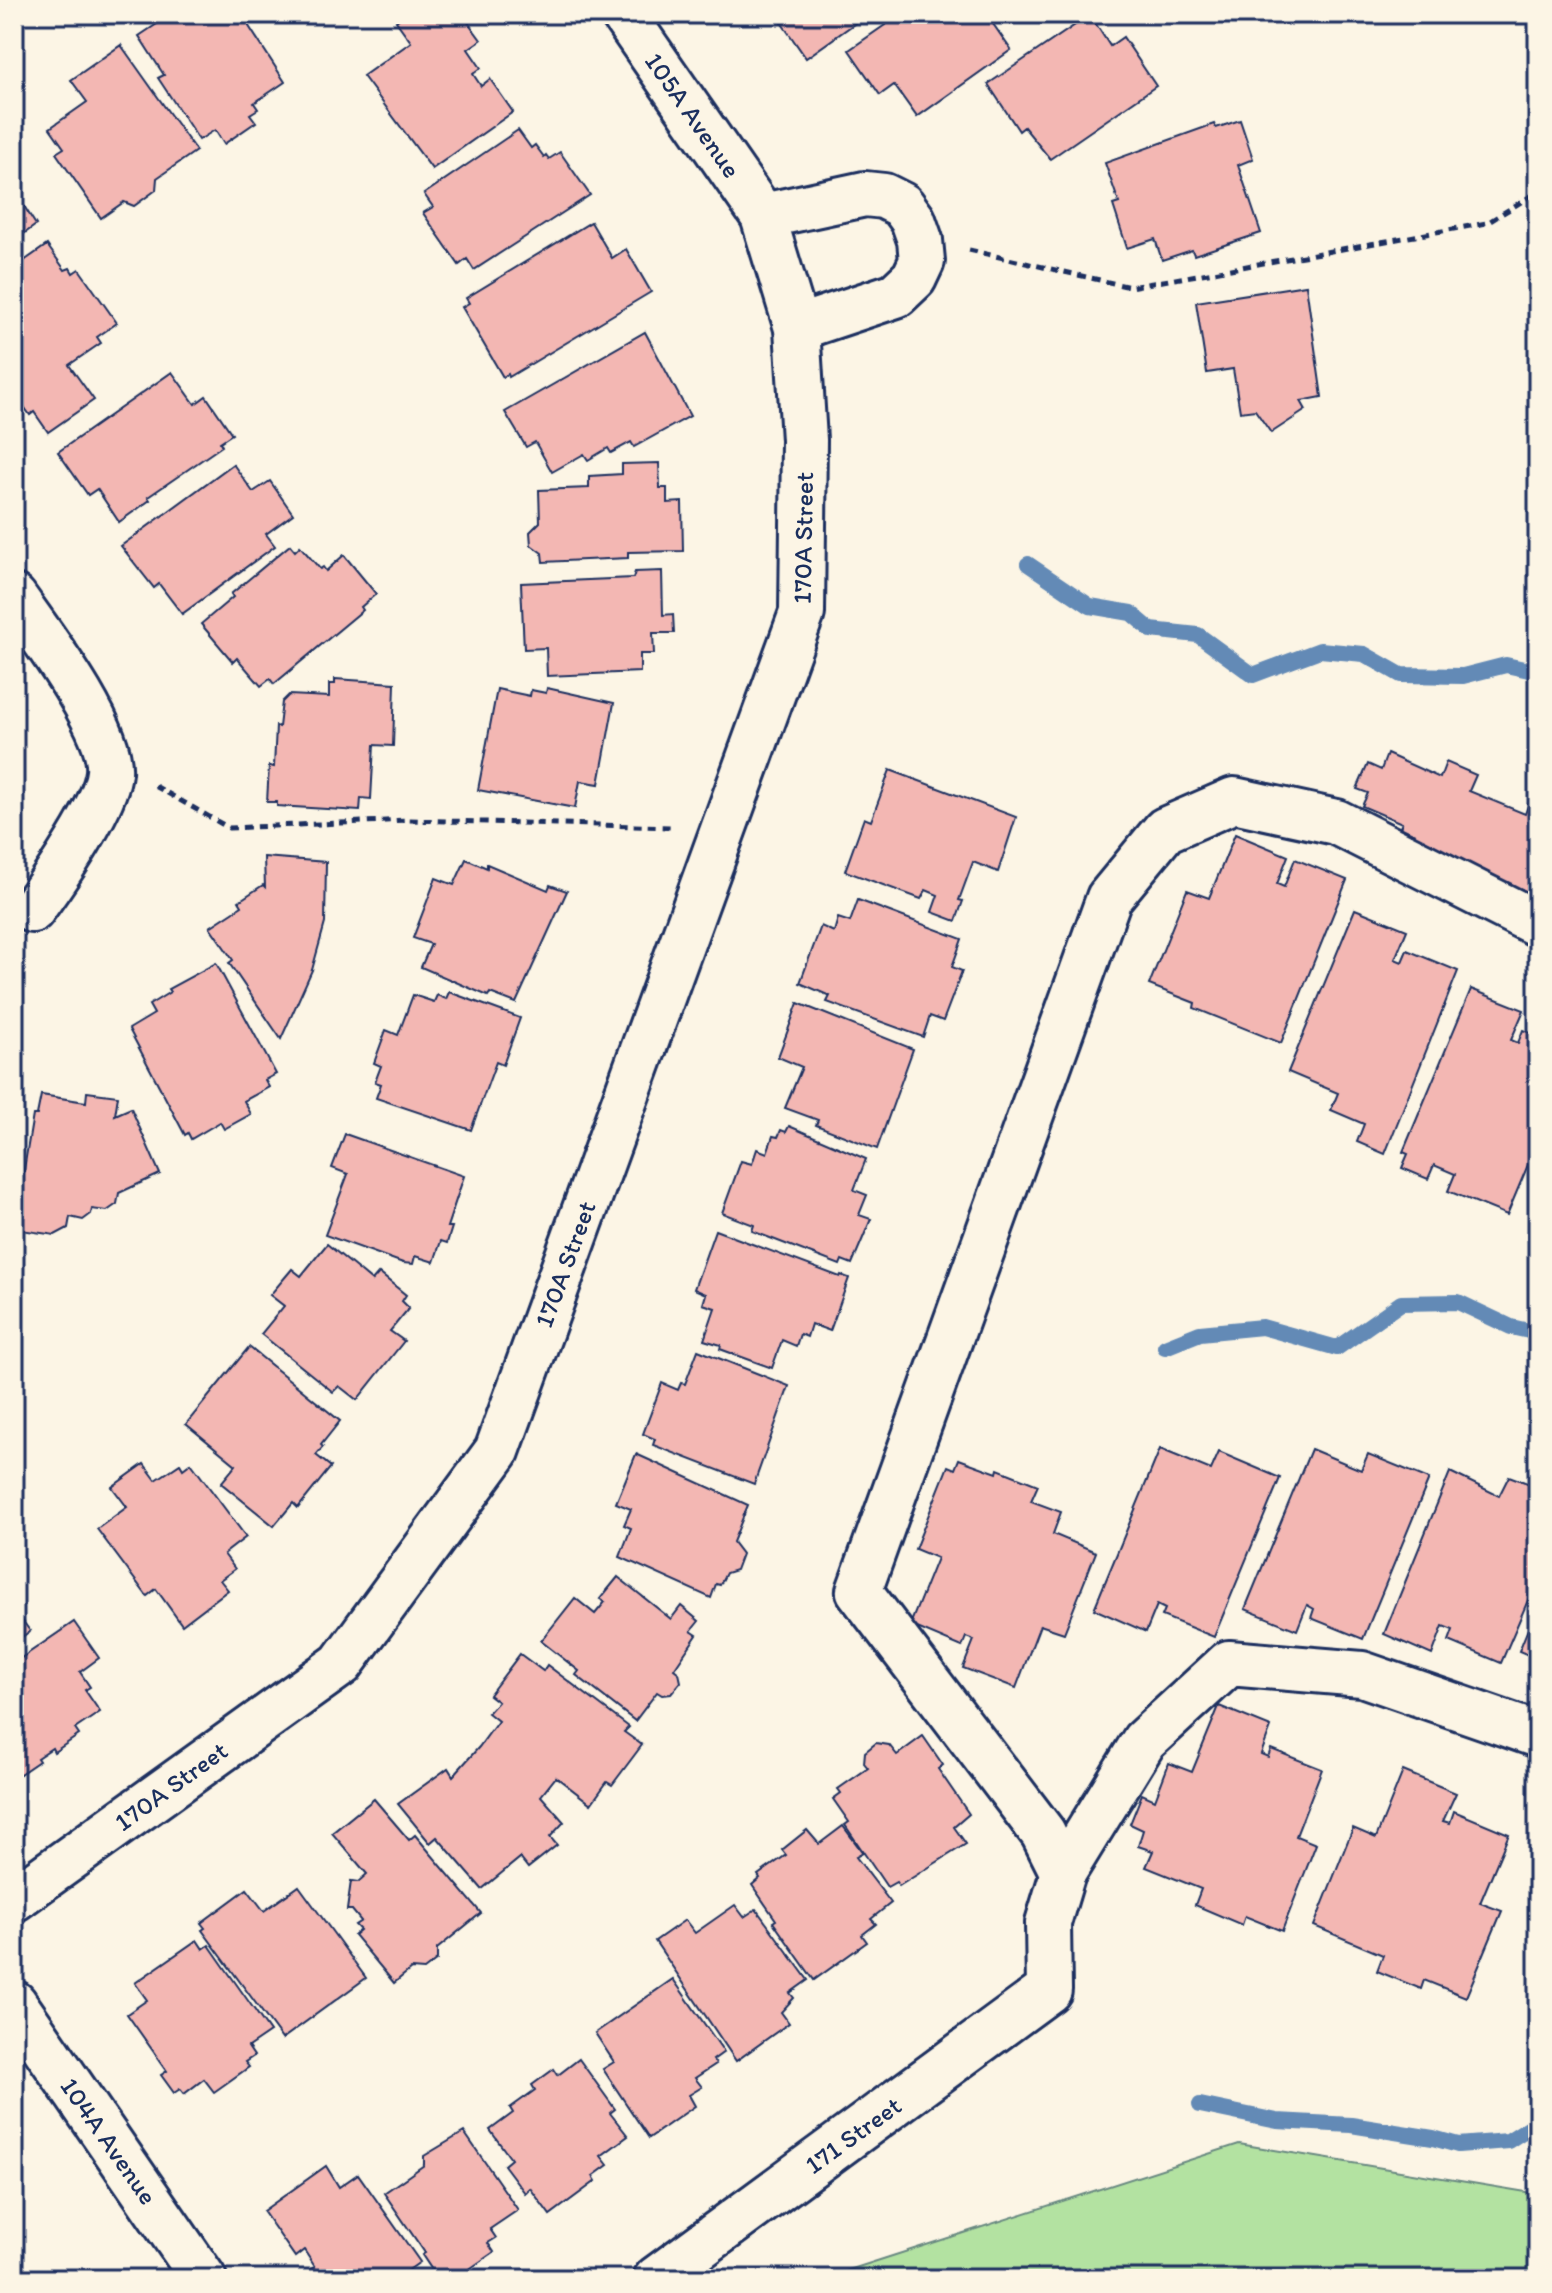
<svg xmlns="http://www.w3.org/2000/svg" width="1552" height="2293" font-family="Itim,sans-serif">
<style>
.green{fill:#b3e2a1;stroke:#678880;stroke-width:2}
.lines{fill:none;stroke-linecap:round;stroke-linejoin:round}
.stream{stroke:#638ab6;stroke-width:16}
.building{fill:#f3b7b3;stroke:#1b2f5e;stroke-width:2}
.minor-casing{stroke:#1b2f5e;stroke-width:50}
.path{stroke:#1b2f5e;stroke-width:5;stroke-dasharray:8 6;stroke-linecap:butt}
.minor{stroke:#fcf5e5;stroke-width:44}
.labels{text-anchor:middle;stroke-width:6;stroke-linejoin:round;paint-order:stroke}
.street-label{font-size:26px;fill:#1b2f5e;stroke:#fcf5e5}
</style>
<rect width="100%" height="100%" fill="#fcf5e5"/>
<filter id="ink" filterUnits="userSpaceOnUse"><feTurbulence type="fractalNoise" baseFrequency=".0125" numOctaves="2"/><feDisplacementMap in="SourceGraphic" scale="16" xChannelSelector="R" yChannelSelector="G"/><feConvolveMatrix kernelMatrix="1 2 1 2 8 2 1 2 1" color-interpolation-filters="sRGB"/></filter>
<g filter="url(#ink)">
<path class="green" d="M1239 2144 1538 2194V2279H821Z"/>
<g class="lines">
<g class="stream">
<path d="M1028 564 1090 606 1131 613 1151 630 1198 635 1253 675 1320 650 1364 654 1401 675 1463 676 1506 665 1538 672"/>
<path d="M1165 1347 1200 1333 1262 1327 1337 1348 1401 1303 1458 1302 1511 1327 1538 1333"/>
<path d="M1200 2105 1277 2121 1351 2125 1433 2138 1458 2145 1508 2141 1538 2122"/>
</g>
</g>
<g class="building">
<path d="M172 14H188L194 23 206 15 208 18 214 14H241L285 82 254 103 258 109 250 114 256 122 224 144 215 130 199 140 158 78 164 75 139 36Z"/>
<path d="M405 14H462L481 40 468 49 481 68 473 74 481 86 490 79 513 112 432 169 363 76 411 42 396 21Z"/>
<path d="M778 14H868L806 58 776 15Z"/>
<path d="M901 14H995L989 18 1011 50 917 117 894 85 880 95 849 50Z"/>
<path d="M1090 15 1110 46 1123 37 1156 86 1050 159 1024 127 1019 131 988 84Z"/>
<path d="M121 45 196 151 157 178 156 190 134 206 124 202 101 218 56 153 64 148 50 128 87 102 71 80Z"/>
<path d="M1240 120 1253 159 1238 165 1261 233 1194 255 1192 250 1162 260 1155 239 1127 248 1113 205 1119 203 1105 163 1214 124 1216 128Z"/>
<path d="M518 130 531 148 535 145 544 157 546 155 549 159 560 152 590 195 474 270 467 259 459 265 423 213 433 207 424 194Z"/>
<path d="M14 180 18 186 17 195 36 225 14 241Z"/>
<path d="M591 222 612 258 626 249 651 292 509 377 508 374 503 377 462 307 469 303 466 298Z"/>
<path d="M47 245 65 270 70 268 73 273 79 269 117 323 97 337 101 343 69 365 94 400 48 432 34 412 30 415 14 393V268Z"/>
<path d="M1306 285 1322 397 1301 401 1306 410 1271 433 1255 410 1240 412 1233 369 1207 373 1196 302Z"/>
<path d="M645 332 690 416 634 447 631 442 611 453 608 448 588 460 584 454 552 472 535 442 526 447 505 412Z"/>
<path d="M172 372 195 404 206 396 232 434 220 442 222 446 148 497 150 500 119 522 97 489 88 495 58 452Z"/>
<path d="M659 463 660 488H667V503L682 502 683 551 628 552V558L543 562 542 553 531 545 530 532 540 522 539 490 589 488V476L622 474V464Z"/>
<path d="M233 464 253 492 270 481 293 514 266 534 275 546 182 614 159 584 154 588 121 546Z"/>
<path d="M290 545 295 551 300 546 320 569 323 567 326 571 344 555 376 594 361 607 363 610 274 684 270 679 261 686 237 658 233 662 201 624 233 597 231 594Z"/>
<path d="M662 571 663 615 673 614 674 633H653L654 654H640V672L547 676 546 648 524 649 521 583 633 578 635 572Z"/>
<path d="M335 679 395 683 393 746 374 745 371 799 361 798 360 811 277 806V802H267L269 766 274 767 276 726 279 727 282 702 289 695 329 697V684H335Z"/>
<path d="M547 688 614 703 599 784 580 781 575 808 478 790 497 689 530 696 531 690 546 693Z"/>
<path d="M1387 754 1440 778 1446 762 1476 775 1469 791 1525 814 1530 800 1538 804V891L1534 889 1532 894 1412 842 1415 834 1400 827 1402 823 1362 806 1368 793 1357 789 1368 764 1381 770Z"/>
<path d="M890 770 1016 817 998 872 973 862 959 900 963 901 956 921 932 912 938 895 926 890 921 899 845 871 864 818 871 821Z"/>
<path d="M1235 834 1288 856 1277 884 1284 887 1295 859 1347 880 1281 1043 1194 1008 1195 1003 1149 985 1187 890 1209 898Z"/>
<path d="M264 857 326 862 325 923 312 970 281 1039 229 963 233 960 210 927 242 906 239 901 263 885 265 887Z"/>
<path d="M466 859 487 868V864L548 890 550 885 567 891 516 1003 490 993 488 996 421 967 431 944 413 938 436 878 454 885Z"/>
<path d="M858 900 962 939 952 967 962 971 943 1021 930 1016 923 1037 827 1002 830 996 800 983 821 926 834 932 838 918 850 922Z"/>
<path d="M1355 909 1407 930 1395 959 1402 962 1407 950 1458 971 1385 1154 1357 1142 1364 1124 1331 1110 1338 1093 1288 1072Z"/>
<path d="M216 963 276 1074 265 1080 269 1087 244 1101 251 1114 224 1129 220 1122 191 1139 188 1133 185 1135 129 1029 154 1014 149 1005 170 992 168 989Z"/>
<path d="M1471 989 1524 1010 1511 1040 1518 1043 1523 1030 1538 1036V1141L1507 1215 1448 1191 1455 1174 1434 1165 1428 1179 1402 1168 1408 1154 1403 1152Z"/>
<path d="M449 992 520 1018 503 1065 496 1062 471 1130 376 1098 381 1084 375 1082 381 1066 374 1063 386 1030 398 1035 413 995 434 1002 437 995 446 999Z"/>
<path d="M798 1003 913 1049 877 1149 816 1125 818 1120 785 1108 802 1067 778 1057Z"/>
<path d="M87 1092 118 1096 115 1115 131 1108 160 1174 119 1193 117 1204 107 1211 92 1209 91 1214 83 1220 70 1217 68 1228 55 1235 14 1229 33 1115H37L41 1095 86 1102Z"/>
<path d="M789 1126 866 1159 854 1190 867 1195 859 1215 871 1219 852 1264 842 1260 840 1265 752 1231 754 1225 722 1213 741 1161 752 1164 757 1149 767 1153 773 1136 778 1137 781 1130 786 1132Z"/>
<path d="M345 1134 464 1176 447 1227H452L447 1243 441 1241 434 1262 415 1256 413 1264 403 1263 325 1235 348 1174 332 1168Z"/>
<path d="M715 1230 840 1277 841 1275 849 1278 830 1331 811 1324 807 1337 800 1334 796 1346 782 1340 772 1368 720 1349 721 1345 704 1340 715 1308 703 1304 706 1294 694 1289Z"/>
<path d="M327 1244 372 1281 379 1273 406 1295 402 1301 409 1308 390 1331 404 1341 357 1400 339 1386 333 1392 261 1334 284 1306 270 1295 292 1269 301 1276Z"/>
<path d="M249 1347 340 1421 321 1445 323 1447 316 1455 331 1467 298 1508 293 1503 274 1526 221 1483 236 1465 186 1424Z"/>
<path d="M698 1350 789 1386 754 1484 653 1445 655 1439 643 1434 662 1383 678 1390 681 1383 685 1384Z"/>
<path d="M1160 1449 1211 1470 1219 1452 1280 1478 1214 1637 1162 1616 1165 1609 1157 1605 1146 1632 1094 1609Z"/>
<path d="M1311 1449 1361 1470 1368 1454 1429 1479 1363 1639 1311 1618 1314 1609 1307 1605 1297 1630 1245 1609Z"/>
<path d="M636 1454 748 1505 733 1542 742 1554 736 1570 726 1573 720 1585 716 1584 711 1598 620 1557 631 1528 624 1525 631 1509 616 1503Z"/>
<path d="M959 1459 997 1473 998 1469 1038 1485 1031 1501 1061 1512 1053 1534 1096 1552 1064 1633 1040 1625 1016 1688 963 1668 974 1640 966 1637 962 1647 910 1625 937 1558 915 1549 948 1466 955 1469Z"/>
<path d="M191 1463 246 1537 224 1554 235 1569 220 1580 228 1590 182 1625 156 1589 147 1596 97 1529 127 1507 112 1487 144 1464 156 1480 180 1464 183 1469Z"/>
<path d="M1450 1472 1499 1496 1509 1476 1538 1487V1577L1501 1663 1449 1641 1453 1630 1443 1626 1432 1655 1384 1634Z"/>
<path d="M618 1577 671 1619 681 1606 699 1621 691 1631 697 1635 674 1669 679 1673 681 1682 671 1694 662 1695 657 1692 635 1721 576 1675 579 1671 541 1641 575 1598 595 1614 605 1602 600 1599Z"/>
<path d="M1538 1604V1659L1519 1651Z"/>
<path d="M14 1609 30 1631 14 1643Z"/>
<path d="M74 1622 99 1658 80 1672 90 1687 85 1690 100 1712 75 1729 79 1735 54 1752 52 1748 37 1758 39 1761 14 1778V1663Z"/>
<path d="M520 1654 543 1671 547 1665 629 1727 624 1732 642 1745 612 1785 607 1782 591 1804 556 1777 541 1796 564 1822 550 1837 557 1845 528 1868 520 1858 482 1889 437 1837 430 1843 398 1804 448 1768 453 1776 479 1747 498 1721 488 1713 498 1702 489 1695Z"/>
<path d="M1219 1706 1271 1727 1261 1754 1268 1757 1271 1749 1322 1769 1296 1836 1316 1844 1282 1931 1245 1916 1242 1925 1195 1905 1201 1889 1146 1867 1153 1851 1138 1846 1143 1830 1130 1824 1142 1794 1155 1800 1169 1763 1192 1772Z"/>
<path d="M923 1736 943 1765 938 1769 969 1814 954 1827 966 1844 899 1886 896 1882 887 1887 845 1825 849 1822 833 1799 841 1793 838 1789 868 1768 864 1763 865 1752 876 1743 889 1745 897 1755Z"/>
<path d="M1403 1771 1456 1793 1443 1821 1450 1823 1454 1811 1509 1834 1480 1903 1502 1911 1466 1997 1424 1980 1421 1989 1377 1971 1383 1955 1314 1926 1353 1828 1376 1838Z"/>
<path d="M374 1799 409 1840 415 1835 481 1913 437 1949V1960L424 1970 411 1969 394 1983 354 1935 360 1930 355 1925 361 1921 352 1910H347L351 1881 358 1882 367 1874 332 1833Z"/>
<path d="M843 1826 863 1853 856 1857 891 1903 871 1919 876 1924 862 1935 867 1942 814 1980 773 1922 776 1920 752 1885 760 1878 758 1875 786 1855 782 1850 807 1830 819 1844Z"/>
<path d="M299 1886 366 1978 282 2039 202 1930 205 1928 201 1923 247 1889 264 1911Z"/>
<path d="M735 1905 744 1917 756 1909 808 1980 790 1993 794 1998 781 2012 789 2023 736 2061 655 1941 685 1920 695 1933Z"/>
<path d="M197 1940 203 1949 209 1945 270 2032 248 2047 254 2056 245 2062 249 2067 214 2092 204 2079 184 2094 180 2089 174 2093 161 2075 167 2071 127 2014 147 2000 135 1983Z"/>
<path d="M673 1979 724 2052 713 2060 716 2064 695 2078 702 2087 689 2095 695 2106 649 2138 603 2069 614 2062 595 2033Z"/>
<path d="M579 2059 615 2109 610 2113 628 2136 601 2156 608 2165 593 2176 596 2181 550 2215 530 2188 525 2193 504 2165 511 2159 490 2130 513 2113 510 2108 535 2090 532 2085 554 2069 558 2075Z"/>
<path d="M464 2132 518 2210 490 2229 496 2238 488 2243 494 2252 455 2279H438L422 2255 425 2253 384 2193 424 2165V2156Z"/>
<path d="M326 2166 339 2187 358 2174 420 2262 396 2279H318L311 2269 315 2267 304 2250 295 2257 263 2211Z"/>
<path d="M14 2252 32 2279H14Z"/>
</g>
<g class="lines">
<defs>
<g id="minor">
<path d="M763 216 865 194 884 196 902 205 913 220 920 240 922 261 914 278 896 295 797 328"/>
<path d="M14 597C40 634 113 729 109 772 106 805 53 881 32 910"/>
<path d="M1538 1735 1362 1674 1229 1663 1144 1741 1063 1873 1043 1833 859 1591 1109 898 1165 830 1234 800 1336 822 1538 924"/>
<path d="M14 1899 341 1664 497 1451 802 613 804 440 797 328 763 216 623 14"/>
<path d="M14 2003 204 2279"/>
<path d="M656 2279 1049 1990 1048 1923 1063 1873"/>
</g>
</defs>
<use href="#minor" class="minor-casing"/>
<g class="path">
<path d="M969 250 1130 287 1487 223 1534 194 1538 187"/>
<path d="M155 786 229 828 409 820 673 827"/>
</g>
<use href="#minor" class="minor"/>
</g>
</g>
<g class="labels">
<g class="street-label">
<text transform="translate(693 115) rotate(55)" y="9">105A Avenue</text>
<text transform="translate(803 538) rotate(-89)" y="9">170A Street</text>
<text transform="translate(565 1264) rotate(-70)" y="9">170A Street</text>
<text transform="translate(171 1786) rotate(-36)" y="9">170A Street</text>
<text transform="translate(853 2135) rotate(-36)" y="9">171 Street</text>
<text transform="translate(109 2141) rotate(55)" y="9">104A Avenue</text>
</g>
</g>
<rect width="1552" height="2293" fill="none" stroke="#fcf5e5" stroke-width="48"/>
<rect x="24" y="24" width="1504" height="2245" fill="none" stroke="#1b2f5e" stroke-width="3" filter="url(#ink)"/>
</svg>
